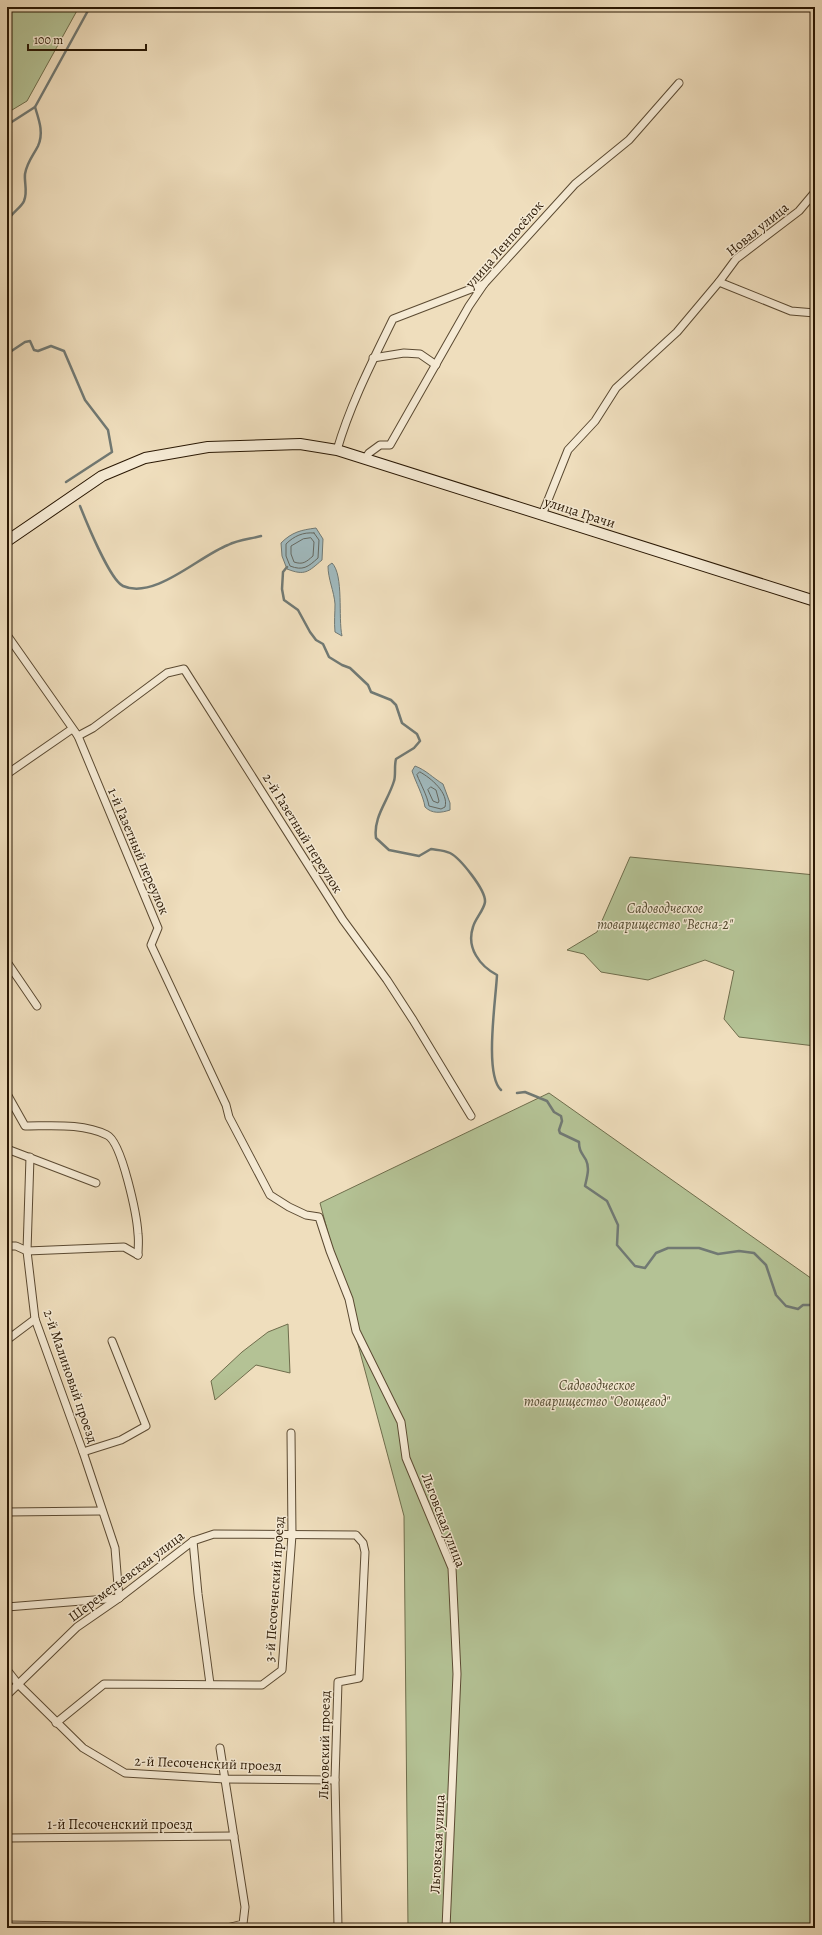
<svg xmlns="http://www.w3.org/2000/svg" width="822" height="1935" font-family="Alegreya,serif">
<style>
.green{fill:#b4c295;stroke:#6f6d4c}
.water{fill:#a0b9bd;stroke:#717973}
.lines{fill:none;stroke-linecap:round;stroke-linejoin:round}
.shore{stroke:#656860;stroke-width:1}
.stream{stroke:#717973;stroke-width:2.5}
.street-casing{stroke:#5b4a32;stroke-width:9}
.secondary-casing{stroke:#2a1804;stroke-width:12}
.street{stroke:#f5ead4;stroke-width:7}
.secondary{stroke:#f5ead4;stroke-width:10}
.labels{text-anchor:middle;stroke-width:3;stroke-linejoin:round;paint-order:stroke}
.street-label{font-size:14px;fill:#2a1804;stroke:#f5ead4}
.park-label{font-size:14px;font-style:italic;fill:#534b30;stroke:#f5ead4}
</style>
<rect width="100%" height="100%" fill="#efdebd"/>
<filter id="stains"><feTurbulence type="fractalNoise" baseFrequency=".005" numOctaves="4"/><feColorMatrix values="0 0 0 0 .2 0 0 0 0 .09 0 0 0 0 .02 0 0 0 .5 -.17"/></filter>
<radialGradient id="worn" r=".72"><stop offset=".6" stop-color="#630" stop-opacity="0"/><stop offset="1" stop-color="#630" stop-opacity=".3"/></radialGradient>
<g class="green">
<path d="M7 7H79L27 101 7 113Z"/>
<path d="M630 857 815 875V1046L739 1037 724 1019 734 971 705 960 648 980 601 972 584 954 567 950 597 932Z"/>
<path d="M549 1093 815 1281V1928H408L404 1516 320 1203Z"/>
<path d="M288 1324 290 1373 256 1365 215 1400 211 1381 242 1352 268 1332Z"/>
</g>
<g class="water">
<path d="M316 528 323 539 322 560C308 572 305 576 287 569L282 556 281 543C292 532 301 530 316 528Z"/>
<path d="M332 563C344 575 338 618 342 636L335 632C334 622 335 613 335 604 334 591 328 579 328 566Z"/>
<path d="M415 766C426 770 433 778 443 784L450 803V810C441 813 432 814 425 807 423 795 416 783 412 771Z"/>
</g>
<g class="lines">
<g class="shore">
<path d="M314 533 319 540 318 558C308 567 303 571 290 566L286 556V544C294 536 303 532 314 533Z"/>
<path d="M311 538 314 542 313 556C306 562 303 565 294 562L291 554V546L303 539Z"/>
<path d="M420 772C431 778 449 793 445 807L441 809 429 806C427 795 421 785 417 775Z"/>
<path d="M431 787 436 790 439 801 438 803 433 801 428 790Z"/>
</g>
<g class="stream">
<path d="M7 125 35 107 90 7"/>
<path d="M7 222C11 213 21 208 24 201 28 191 24 183 25 174 27 162 33 156 38 146 44 133 39 120 35 107"/>
<path d="M7 354 25 342 30 341 34 350 38 351 51 346 64 351 85 400 108 430 112 452 66 482"/>
<path d="M80 506C86 521 110 580 123 586 155 600 199 556 228 545 238 540 250 539 261 536"/>
<path d="M287 567 283 572 282 589 284 600 298 610 310 632 316 640 323 644 329 657 342 665 350 668 368 685 371 692 391 700 396 705 402 723 417 734 420 741 414 748 396 759C394 766 396 775 394 781 388 801 373 817 376 838L389 850 419 856 431 849C437 850 444 850 450 853 460 858 486 890 485 902 484 910 475 919 473 927 466 948 480 966 497 975 496 998 484 1075 501 1090"/>
<path d="M517 1093 525 1092 547 1101 554 1112 561 1116 562 1121 559 1130 560 1133 579 1142C579 1151 582 1153 586 1160 590 1168 587 1177 585 1186L607 1201 618 1225 617 1245 635 1266 645 1268 656 1253 668 1248H699L718 1254 739 1251 754 1253 766 1265 776 1295 786 1306 798 1309 803 1305H815"/>
</g>
<defs>
<g id="street">
<path d="M815 192 799 211 736 259 719 282 791 311 815 313"/>
<path d="M373 358 404 353 420 354 436 365"/>
<path d="M337 450C350 405 372 362 393 319L484 284"/>
<path d="M365 459 369 453 380 445H390L469 306 484 284 575 184 629 140 679 83"/>
<path d="M542 515 568 450 595 421 616 388 677 332 719 282"/>
<path d="M7 635 78 736 158 928 151 945 226 1105 229 1117 270 1195 289 1207 306 1215 319 1217 330 1251 349 1299 356 1331 401 1422 406 1458 452 1568 457 1674 446 1928"/>
<path d="M78 736 93 728 167 673 184 669 343 920 387 980 413 1020 471 1116"/>
<path d="M7 774 72 729"/>
<path d="M7 962 37 1006"/>
<path d="M7 1094 25 1126C52 1126 83 1123 107 1135 122 1142 137 1216 138 1234 139 1241 138 1248 138 1255"/>
<path d="M7 1149 96 1183"/>
<path d="M30 1157 27 1251 35 1319 83 1452 115 1548 119 1598"/>
<path d="M7 1246H16L27 1251 124 1247 138 1255"/>
<path d="M7 1340 35 1319"/>
<path d="M83 1452 121 1440 146 1426 112 1341"/>
<path d="M7 1512 101 1511"/>
<path d="M193 1541 198 1594 210 1684"/>
<path d="M7 1607 119 1598"/>
<path d="M7 1670 18 1684 83 1748 125 1773 225 1779 335 1780"/>
<path d="M7 1695 77 1627 119 1598 193 1541 214 1534 356 1535 363 1543 365 1552 359 1678 338 1682 335 1780 338 1927 340 1928"/>
<path d="M56 1723 104 1684 262 1685 282 1670 292 1535 291 1433"/>
<path d="M7 1838 234 1836"/>
<path d="M7 1925 227 1928 243 1924 245 1907 220 1748"/>
</g>
<path id="secondary" d="M7 541 102 476 145 458 208 447 300 444 337 450 815 601"/>
</defs>
<use href="#street" class="street-casing"/>
<use href="#secondary" class="secondary-casing"/>
<use href="#street" class="street"/>
<use href="#secondary" class="secondary"/>
</g>
<g class="labels">
<g class="street-label">
<text transform="translate(757 229) rotate(-39)" y="5">Новая улица</text>
<text transform="translate(504 244) rotate(-49)" y="5">улица Ленпосёлок</text>
<text transform="translate(580 512) rotate(18)" y="5">улица Грачи</text>
<text transform="translate(303 833) rotate(58)" y="5">2-й Газетный переулок</text>
<text transform="translate(139 851) rotate(67)" y="5">1-й Газетный переулок</text>
<text transform="translate(71 1376) rotate(71)" y="5">2-й Малиновый проезд</text>
<text transform="translate(444 1520) rotate(69)" y="5">Льговская улица</text>
<text transform="translate(126 1576) rotate(-37)" y="5">Шереметьевская улица</text>
<text transform="translate(274 1589) rotate(-86)" y="5">3-й Песоченский проезд</text>
<text transform="translate(324 1745) rotate(-89)" y="5">Льговский проезд</text>
<text transform="translate(208 1763) rotate(2)" y="5">2-й Песоченский проезд</text>
<text x="120" y="1829">1-й Песоченский проезд</text>
<text transform="translate(437 1844) rotate(-87)" y="5">Льговская улица</text>
</g>
<g class="park-label">
<text x="665" y="913">Садоводческое<tspan x="665" dy="16">товарищество "Весна-2"</tspan></text>
<text x="597" y="1390">Садоводческое<tspan x="597" dy="16">товарищество "Овощевод"</tspan></text>
</g>
</g>
<rect width="822" height="1935" fill="none" stroke="#efdebd" stroke-width="24"/>
<rect x="8" y="8" width="806" height="1919" fill="none" stroke="#2a1804" stroke-width="2"/>
<rect x="12" y="12" width="798" height="1911" fill="none" stroke="#2a1804"/>
<path d="M28 44v6h118v-6" fill="none" stroke="#2a1804" stroke-width="2"/>
<text x="34" y="44" font-size="12" fill="#2a1804" stroke="#f5ead4" stroke-width="3" paint-order="stroke">100 m</text>
<rect width="100%" height="100%" filter="url(#stains)"/>
<rect width="100%" height="100%" fill="url(#worn)"/>
</svg>
